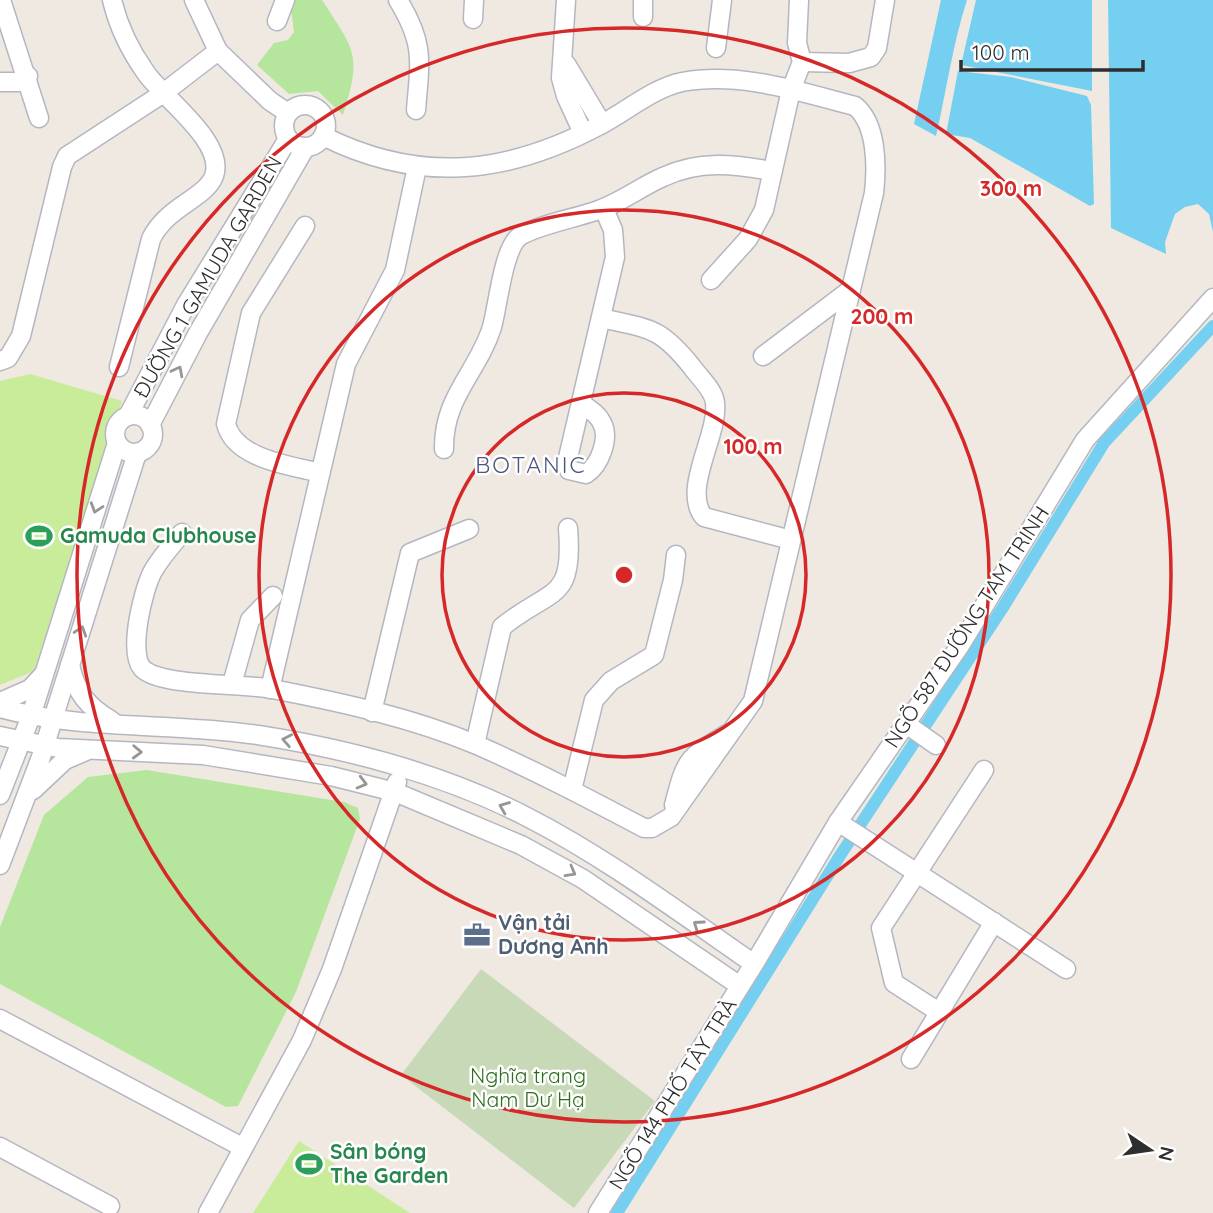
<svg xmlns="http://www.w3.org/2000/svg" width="1213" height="1213" font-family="Quicksand,sans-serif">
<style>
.green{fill:#b6e59e}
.cemetery{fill:#c8d9b8}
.pitch{fill:#c9ec9a}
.water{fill:#75cff0}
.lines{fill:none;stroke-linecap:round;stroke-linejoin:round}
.canal{stroke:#75cff0;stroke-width:12}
.minor-casing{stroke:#b4b7c1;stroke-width:21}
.minor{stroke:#fff;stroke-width:18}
.oneway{stroke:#969696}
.ring{fill:none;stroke:#d62828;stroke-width:3.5}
.labels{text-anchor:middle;stroke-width:5;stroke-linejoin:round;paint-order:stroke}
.street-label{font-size:21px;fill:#2e2e2e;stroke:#fff}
.leisure-label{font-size:21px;font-weight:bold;fill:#27864d;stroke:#fff;text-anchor:start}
.service-label{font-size:21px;font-weight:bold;fill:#4e5e75;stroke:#fff;text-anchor:start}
.park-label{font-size:21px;fill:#2c6e1b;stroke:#fff}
.neighbourhood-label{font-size:23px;letter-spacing:2px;fill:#4d5680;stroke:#fff}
.centre{fill:#d62828;stroke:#fff;stroke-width:3.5}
.ring-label{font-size:21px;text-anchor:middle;font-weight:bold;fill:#d62828;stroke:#fff;stroke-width:5;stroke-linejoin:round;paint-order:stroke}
</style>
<rect width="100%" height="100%" fill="#efe9e1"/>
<g class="green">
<path d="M293 0H322C354 50 363 54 343 115L318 91 289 94 257 65 274 43 288 40 294 32 290 2Z"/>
<path d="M147 770 344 802 358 808 360 819 296 992 238 1106 226 1107 0 984V927L44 815 88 777Z"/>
</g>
<path class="cemetery" d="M481 969 655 1101 574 1208 401 1075Z"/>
<g class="pitch">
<path d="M30 374 122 401 34 671 0 685V381Z"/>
<path d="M299 1141 410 1213H253Z"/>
</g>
<g class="water">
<path d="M941 0H967C952 47 947 88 936 136L914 124Z"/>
<path d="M976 0H1092V91L961 65Z"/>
<path d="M1108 0H1213V232L1209 214 1198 204 1185 207 1175 214 1165 242 1166 254 1111 228Z"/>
<path d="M958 71 1011 77 1087 96 1091 105 1094 204 1090 206 970 138 946 134Z"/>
</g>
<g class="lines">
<path class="canal" d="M617 1213 841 854 1002 609 1104 443 1213 326"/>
<defs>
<g id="minor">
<path d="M1 0 39 118"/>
<path d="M112 0C118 25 131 52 146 73 164 99 226 142 214 176 205 199 167 206 151 239L119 367"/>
<path d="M194 0 218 51 270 101 288 113"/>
<path d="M398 0C425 44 420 61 416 110"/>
<path d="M566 0 561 78 566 96 583 133"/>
<path d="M643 17V0"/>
<path d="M473 19 474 0"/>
<path d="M277 21 285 0"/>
<path d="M716 48 722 0"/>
<path d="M802 62 849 63 871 57 877 48 885 0"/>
<path d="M566 64 602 124"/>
<path d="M0 82H18L28 76"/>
<circle cx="305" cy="126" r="21"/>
<path d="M305 226 251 313 226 424C235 459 289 465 320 473"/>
<path d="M711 280 748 239 764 210 791 90 802 62 797 43 799 0"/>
<path d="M601 318C650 329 660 327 692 367 699 377 714 390 715 403 719 435 681 490 704 517L791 540"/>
<path d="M763 356 849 291"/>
<path d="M0 361 8 358 21 336 62 167 67 156 162 94 218 51"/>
<path d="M581 403C589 409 598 414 602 423 610 438 600 465 586 474L569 470 567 462 615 257 613 230 604 209"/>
<circle cx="134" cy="434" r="19"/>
<path d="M128 416 186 305 288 139"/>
<path d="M150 425 198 333 305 148"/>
<path d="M444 449C443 397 478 372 492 327 498 306 503 248 520 236 537 225 581 217 601 209 623 201 642 186 663 177 699 160 734 164 772 171"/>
<path d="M182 533C172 545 161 557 153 571 143 589 128 652 142 668 159 687 244 683 272 689 340 702 413 718 477 745 534 770 589 799 644 828H652L671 817 753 701 874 193C877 166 877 124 855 106 800 92 740 71 682 82 654 88 628 110 602 124 509 174 421 185 323 136"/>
<path d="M70 665C76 693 88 707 112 721"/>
<path d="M232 684 250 620 273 596"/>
<path d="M270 689 346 364 395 270 417 167"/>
<path d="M0 702 30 689 43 675"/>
<path d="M0 708C83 731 173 722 258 735 348 749 446 775 527 817 607 858 680 913 754 964"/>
<path d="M372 712 410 553 469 529"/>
<path d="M906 724 936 745"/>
<path d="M0 736 58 748 203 755 331 776 395 792 521 845 583 879 740 986"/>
<path d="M475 744 502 627C551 587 574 603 568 528"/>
<path d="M33 790 65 760 86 751"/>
<path d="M572 790 594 700 611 681 654 655 673 580 676 555"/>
<path d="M0 795 31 716 117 443"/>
<path d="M674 805C686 759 686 759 727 734"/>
<path d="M838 822 1066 969"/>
<path d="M0 865 41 757 137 453"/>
<path d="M939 1012 894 983 881 928 984 770"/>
<path d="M0 1019 242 1147"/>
<path d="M911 1059 994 922"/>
<path d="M0 1147 110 1206"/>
<path d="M208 1213 302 1040 332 969 397 782"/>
<path d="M598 1213 754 964 838 822 959 647 1085 440 1213 298"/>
</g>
</defs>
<use href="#minor" class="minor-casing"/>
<use href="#minor" class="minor"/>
</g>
<defs><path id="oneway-chevron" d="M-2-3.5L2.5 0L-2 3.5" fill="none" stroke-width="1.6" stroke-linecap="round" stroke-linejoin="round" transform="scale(1.75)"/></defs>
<g class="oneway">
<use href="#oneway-chevron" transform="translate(178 371) rotate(-63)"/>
<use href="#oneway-chevron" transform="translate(96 508) rotate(108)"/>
<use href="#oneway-chevron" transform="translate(81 631) rotate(-72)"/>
<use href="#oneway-chevron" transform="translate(287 740) rotate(-169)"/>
<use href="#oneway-chevron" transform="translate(137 752) rotate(2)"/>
<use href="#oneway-chevron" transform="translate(362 783) rotate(15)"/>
<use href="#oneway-chevron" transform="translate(504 807) rotate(-158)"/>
<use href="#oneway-chevron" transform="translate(571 872) rotate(29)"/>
<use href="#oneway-chevron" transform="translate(698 925) rotate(-145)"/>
</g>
<g class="ring">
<circle cx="624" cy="575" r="182"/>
<circle cx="624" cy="575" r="365"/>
<circle cx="624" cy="575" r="547"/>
</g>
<defs>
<symbol id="stadium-bare" viewBox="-9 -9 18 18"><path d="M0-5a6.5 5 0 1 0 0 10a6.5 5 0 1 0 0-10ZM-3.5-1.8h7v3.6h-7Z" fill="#2e9e5b" stroke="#fff" stroke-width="2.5" paint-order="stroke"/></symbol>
<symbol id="office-bare" viewBox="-9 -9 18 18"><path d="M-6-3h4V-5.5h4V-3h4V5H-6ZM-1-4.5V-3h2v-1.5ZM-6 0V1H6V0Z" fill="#5c6f8a" stroke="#fff" stroke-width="2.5" paint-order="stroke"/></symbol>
</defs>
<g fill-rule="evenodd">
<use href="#stadium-bare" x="20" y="517" width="38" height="38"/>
<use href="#office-bare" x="458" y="916" width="38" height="38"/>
<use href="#stadium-bare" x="290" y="1145" width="38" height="38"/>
</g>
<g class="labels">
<g class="street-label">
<text transform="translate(208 277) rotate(-60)" y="7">ĐƯỜNG 1 GAMUDA GARDEN</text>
<text transform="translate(967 627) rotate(-57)" y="7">NGÕ 587 ĐƯỜNG TAM TRINH</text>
<text transform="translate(673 1094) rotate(-58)" y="7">NGÕ 144 PHỐ TÂY TRÀ</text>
</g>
<g class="leisure-label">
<text x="60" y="543">Gamuda Clubhouse</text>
<text x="330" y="1159">Sân bóng<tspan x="330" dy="24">The Garden</tspan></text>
</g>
<g class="service-label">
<text x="498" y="930">Vận tải<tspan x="498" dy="24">Dương Anh</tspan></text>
</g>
<g class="park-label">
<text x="528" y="1083">Nghĩa trang<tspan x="528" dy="24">Nam Dư Hạ</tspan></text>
</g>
<g class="neighbourhood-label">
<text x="531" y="473">BOTANIC</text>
</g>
</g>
<circle cx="624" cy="575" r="10" class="centre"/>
<g class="ring-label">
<text x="1011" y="196">300 m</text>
<text x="882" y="324">200 m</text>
<text x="753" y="454">100 m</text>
</g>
<g transform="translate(1150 1150) rotate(103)" stroke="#ffffff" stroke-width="5" paint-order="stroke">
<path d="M0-5L12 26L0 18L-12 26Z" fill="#2e2e2e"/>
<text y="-10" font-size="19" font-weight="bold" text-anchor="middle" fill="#2e2e2e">N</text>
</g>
<path d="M961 60v10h182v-10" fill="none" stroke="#2e2e2e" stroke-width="3.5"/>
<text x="972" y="60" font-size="21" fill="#2e2e2e" stroke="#ffffff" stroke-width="5" paint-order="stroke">100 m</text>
</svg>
